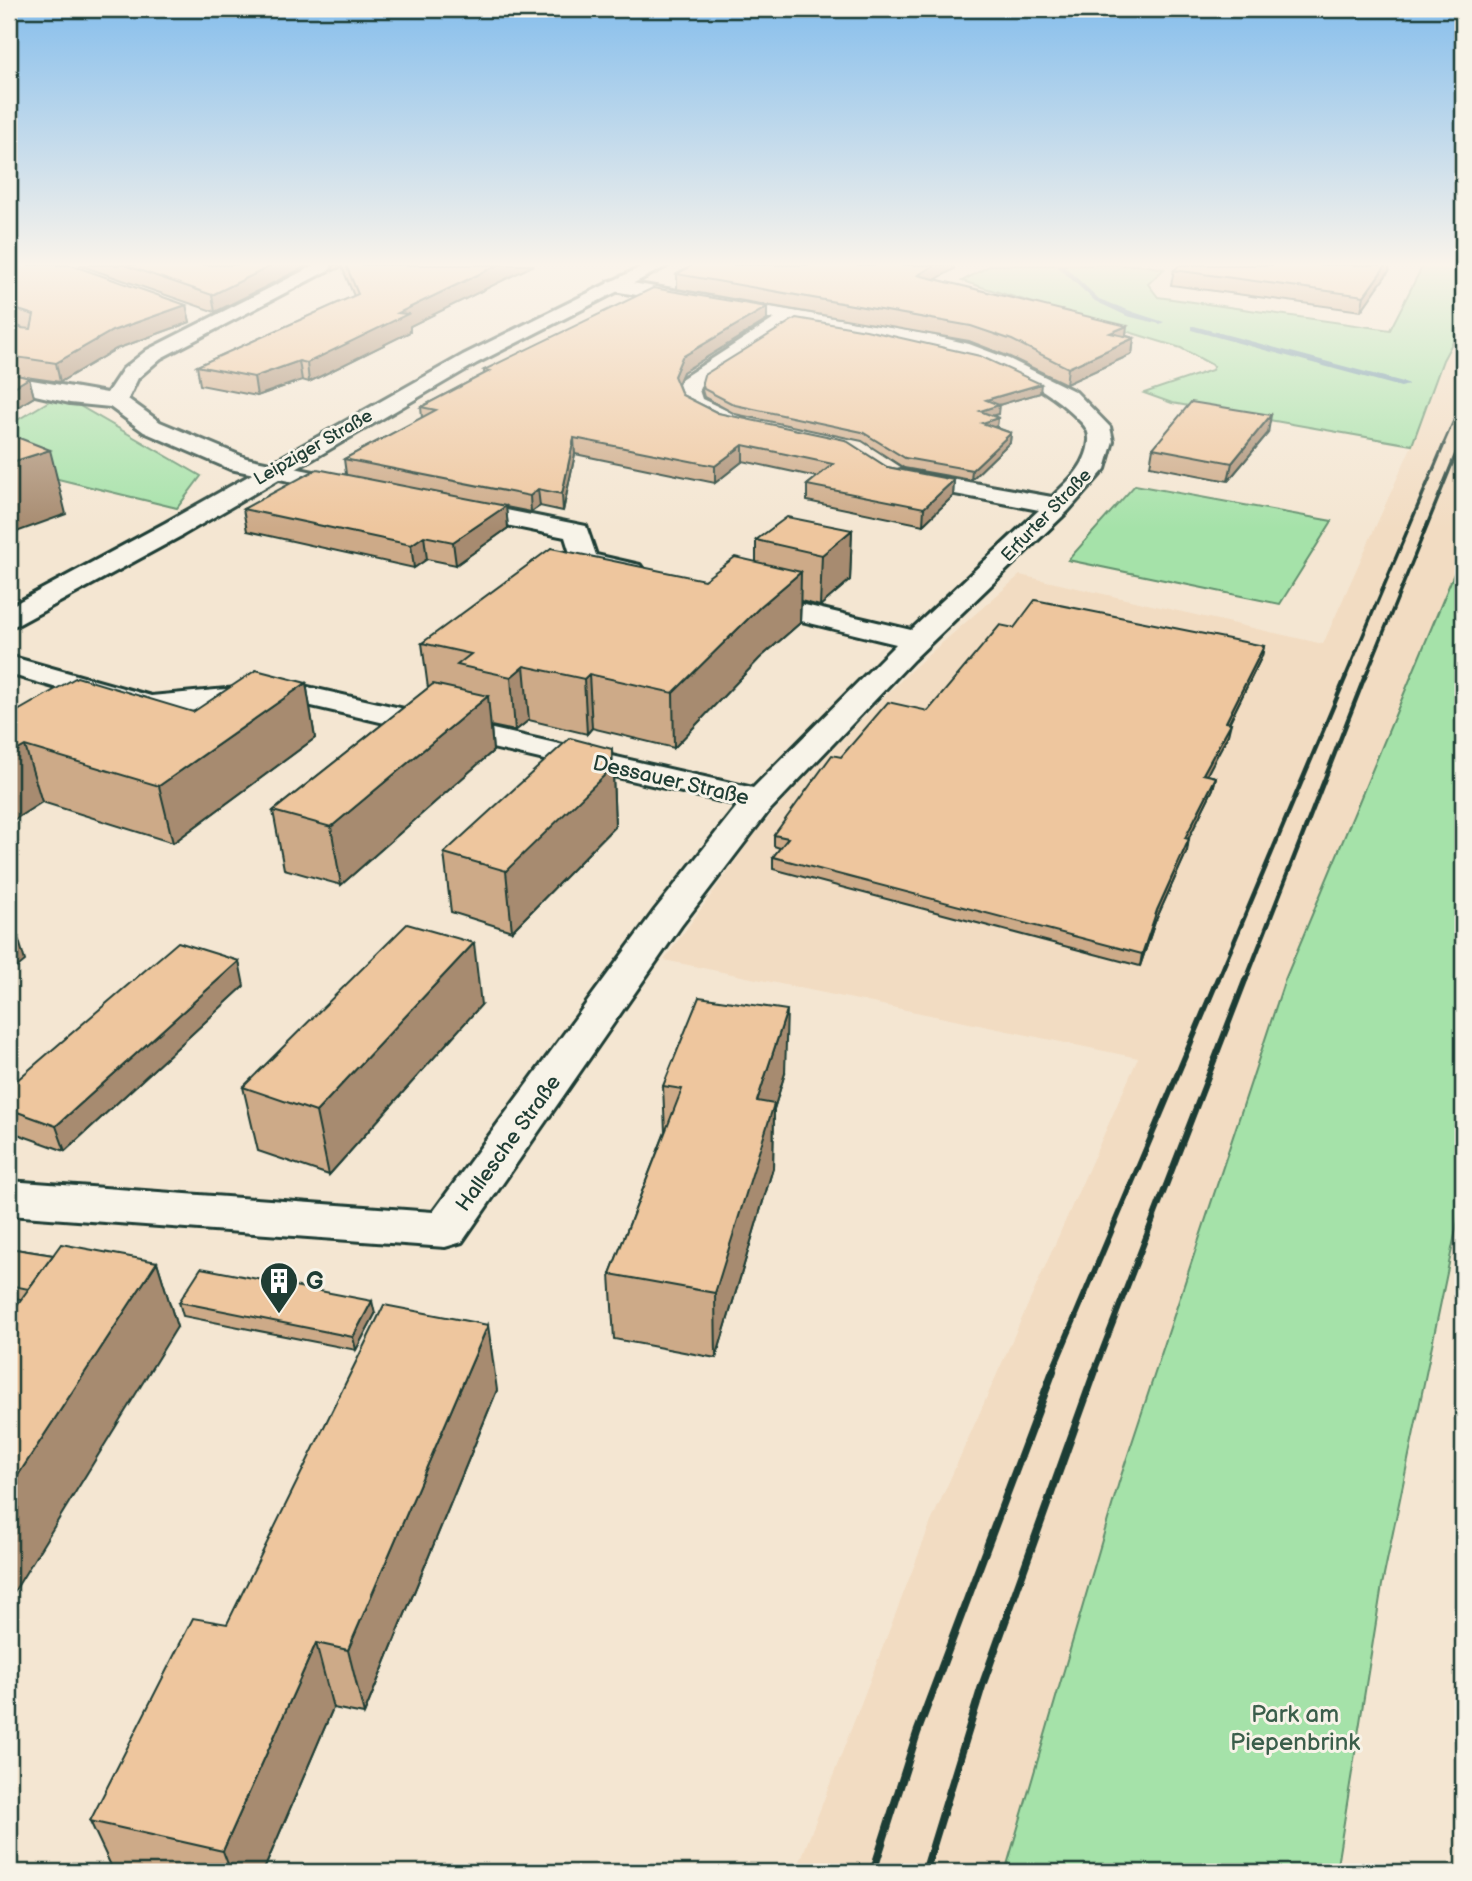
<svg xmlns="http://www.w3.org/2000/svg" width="1472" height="1881" font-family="'Balsamiq Sans',sans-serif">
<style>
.built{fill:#f2dcc2}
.green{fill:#a5e2a9;stroke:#62906e;stroke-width:2}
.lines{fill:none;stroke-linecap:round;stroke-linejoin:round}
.stream{fill:#6593a7;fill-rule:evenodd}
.street-casing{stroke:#1f3d34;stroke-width:6}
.secondary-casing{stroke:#1f3d34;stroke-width:6}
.street{fill:#f7f3e8;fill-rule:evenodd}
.secondary{fill:#f7f3e8;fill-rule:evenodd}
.rail-far4{stroke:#1f3d34;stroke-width:2.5}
.rail-far3{stroke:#1f3d34;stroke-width:3.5}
.rail-far2{stroke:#1f3d34;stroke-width:4.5}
.rail-far1{stroke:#1f3d34;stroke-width:6}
.rail{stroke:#1f3d34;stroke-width:8}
.wall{fill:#cdaa88;stroke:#1f3d34;stroke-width:2}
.shaded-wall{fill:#a78b6f;stroke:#1f3d34;stroke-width:2}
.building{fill:#eec69e;stroke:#1f3d34;stroke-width:2}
.labels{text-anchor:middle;stroke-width:6;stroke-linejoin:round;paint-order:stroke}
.far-street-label{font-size:18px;fill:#1f3d34;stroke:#f7f3e8}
.street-label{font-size:21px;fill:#1f3d34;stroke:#f7f3e8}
.near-poi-label{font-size:24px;font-weight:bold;fill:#1f3d34;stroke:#f7f3e8;text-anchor:start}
.near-park-label{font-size:24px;fill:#3a5e4b;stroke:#f7f3e8}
</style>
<rect width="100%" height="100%" fill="#f4e6d2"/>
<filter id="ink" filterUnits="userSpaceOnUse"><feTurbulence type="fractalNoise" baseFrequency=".0143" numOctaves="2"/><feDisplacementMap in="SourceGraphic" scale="14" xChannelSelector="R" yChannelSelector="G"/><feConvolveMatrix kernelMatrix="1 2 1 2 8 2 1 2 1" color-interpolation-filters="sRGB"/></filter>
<g filter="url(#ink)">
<path class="built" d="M1463 323V552L1284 982 1119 1482 1005 1872H796L931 1522 1138 1058 664 960 758 830 805 777 911 670 1020 575 1323 644 1412 445 1443 360Z"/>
<g class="green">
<path d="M991 265H1142L1164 269 1148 284 1158 297 1390 330 1423 265H1463V323L1443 360 1412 445 1172 403 1144 393 1212 370 1214 366 1181 348 962 281Z"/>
<path d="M56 397 71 401 201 476 177 508 54 478 9 476V425Z"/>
<path d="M1135 485 1332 521 1280 604 1068 560Z"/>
<path d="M1463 552V1196L1382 1585 1336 1872H1005L1119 1482 1284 982Z"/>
</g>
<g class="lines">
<g class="stream">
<path d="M1056 265H1063L1099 299 1133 312 1164 322 1160 324 1127 316 1095 301Z"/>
<path d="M1194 326 1407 383 1408 385 1401 387 1191 330V326Z"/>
</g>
<defs>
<g id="street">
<path d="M315 265H338L161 358 138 378 128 399 160 422 246 458 362 482 365 487 362 492 353 494 230 469 144 432 110 407 70 403 9 389V376L107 393 123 369 147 350Z"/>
<path d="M615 280 926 334 969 344 1009 359 1076 392 1110 427 1113 441 1105 469 1068 511 913 660 768 812 681 926 462 1242 445 1247 9 1215V1181L433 1212 655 910 738 805 290 701 150 715 9 674V656L151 696 290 683 753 788 896 644 740 606 736 600 740 594 750 592 911 630 1039 510 892 482 889 477 892 472 901 470 1052 497C1068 481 1087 466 1089 441 1090 429 1082 423 1074 415 1008 350 883 339 795 323L702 382 699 390 702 399 745 419 748 424 745 429H729L684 408 677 390 681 379 774 319 608 290 606 286 608 282Z"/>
<path d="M457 500 586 526 596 555 640 565 644 571 640 577 630 579 574 566 565 537 448 513 444 508 448 503Z"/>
</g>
<path id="secondary" d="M645 265H669L477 363 183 535 19 624 9 627V607L165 523 463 355Z"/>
</defs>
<use href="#street" class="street-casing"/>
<use href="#secondary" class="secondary-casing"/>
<use href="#street" class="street"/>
<use href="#secondary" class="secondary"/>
<g class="rail-far4">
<path d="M1443 445 1463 399"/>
<path d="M1460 445 1463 437"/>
</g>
<g class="rail-far3">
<path d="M1345 678 1444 444"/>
<path d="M1365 678 1460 444"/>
</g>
<g class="rail-far2">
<path d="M1218 980 1346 676"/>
<path d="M1246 980 1365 676"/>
</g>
<g class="rail-far1">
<path d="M1052 1372 1218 978"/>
<path d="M1094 1372 1246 978"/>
</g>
<g class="rail">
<path d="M873 1872 917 1733 1053 1371"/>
<path d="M925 1872 982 1686 1095 1371"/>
</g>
</g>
<g class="wall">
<path d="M9 265 186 305 190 322 116 349 60 382 19 376 29 378 34 397 9 412V327L23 328 9 323Z"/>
<path d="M79 265H309L215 312Z"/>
<path d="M332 265H534L410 326V332L309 382 302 380 257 396 200 385 197 366 354 296 342 267 333 271Z"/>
<path d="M693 265H954V269L935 279 1134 338 1132 354 1066 384 1010 357 969 341 677 289V274Z"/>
<path d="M1174 270 1389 271 1361 311 1171 285Z"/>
<path d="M767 320 683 372 678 384 682 395 718 413 887 467 954 480 953 496 923 525 807 501V485L817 477 743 461 715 483 575 454 563 511 540 506 531 512 506 507 508 528 456 565 427 559 414 568 247 531 243 509 346 474 344 459 422 418 421 407 484 374V370Z"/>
<path d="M702 382 1040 393 998 405V414L993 415 998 418 997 426 995 427 1011 433 1010 442 971 480 904 468 862 441 735 414 704 397 702 390Z"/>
<path d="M1268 433 1228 481 1150 466 1153 448Z"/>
<path d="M852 530 850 580 820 606 801 601 800 623 760 658 674 748 592 728 587 734 529 720 515 731 491 726 493 751 341 885 284 869 273 811 428 688 422 643 704 580 756 562V540Z"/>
<path d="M1014 628 1264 646 1262 656 1229 723 1228 735 1206 775 1216 777 1213 789 1188 839 1187 851 1155 922 1140 966 773 869V857L780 848 774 846V835L841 757 928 711Z"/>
<path d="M306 683 315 738 173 843 42 802 9 716 193 712Z"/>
<path d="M612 749 615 826 512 931 451 912 444 853Z"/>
<path d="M244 986 65 1151 9 1131V1087Z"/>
<path d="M481 1005 329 1175 258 1151 243 1087Z"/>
<path d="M785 1073 774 1109 773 1168 716 1358 614 1339 610 1274 665 1132 663 1086Z"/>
<path d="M9 1248 53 1255 157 1262 177 1327 9 1297Z"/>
<path d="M179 1302 375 1314 356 1350 183 1316Z"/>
<path d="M497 1390 364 1714 333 1708 263 1872H114L90 1821 227 1624Z"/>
</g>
<g class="shaded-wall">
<path d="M273 265H309L215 312 212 295Z"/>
<path d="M332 265H342V267L333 271Z"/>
<path d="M498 265H534L410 326V332L309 382 307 363 398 313Z"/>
<path d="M935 265H954V269L917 290 918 275Z"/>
<path d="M1386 265H1390L1389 271 1361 311 1364 296Z"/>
<path d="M186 305 190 322 116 349 60 382 56 363 112 331Z"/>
<path d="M767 307V320L683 372 675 391 674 376 682 357Z"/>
<path d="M1127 326 1125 342 1110 333Z"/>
<path d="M1134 338 1132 354 1066 384 1068 368Z"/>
<path d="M299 361 302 380 257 396 254 377Z"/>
<path d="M29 378 34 397 9 412V390Z"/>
<path d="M1041 384 1040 393 985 409 986 400Z"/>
<path d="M999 405 998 414 980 419V411Z"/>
<path d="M1271 415 1268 433 1228 481 1232 463Z"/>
<path d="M998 418 997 426 982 431V423Z"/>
<path d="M1011 433 1010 442 971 480 972 470Z"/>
<path d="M574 438 575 454 563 511 562 494Z"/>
<path d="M743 445V461L715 483V466Z"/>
<path d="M50 450 66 514 11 534 9 527V463Z"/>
<path d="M954 480 953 496 923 525 924 508Z"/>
<path d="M538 489 540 506 531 512 530 496Z"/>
<path d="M506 506 508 528 456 565 453 542Z"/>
<path d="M852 530 850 580 820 606 822 555Z"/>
<path d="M424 536 427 559 414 568 411 545Z"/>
<path d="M801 572 800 623 760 658 674 748 673 693 761 606Z"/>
<path d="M1264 646 1262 656 1224 733 1226 722Z"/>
<path d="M524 666 529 720 515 731 511 677Z"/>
<path d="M589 674 592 728 587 734 584 679Z"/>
<path d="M306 683 315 738 173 843 159 786Z"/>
<path d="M488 696 493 751 341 885 331 827Z"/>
<path d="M1231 723 1228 735 1201 786 1203 774Z"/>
<path d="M25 746 42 802 9 823V755Z"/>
<path d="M612 749 615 826 512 931 506 871Z"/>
<path d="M1216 777 1213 789 1183 850 1185 838Z"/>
<path d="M1189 839 1187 851 1155 922 1140 966 1142 954 1157 910Z"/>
<path d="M18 937 25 961 9 974V943Z"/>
<path d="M474 943 481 1005 329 1175 316 1112Z"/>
<path d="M239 961 244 986 65 1151 56 1126Z"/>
<path d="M787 1010 785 1073 774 1109 773 1168 716 1358 715 1293 757 1101Z"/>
<path d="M157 1262 177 1327 9 1600V1489Z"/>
<path d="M372 1301 375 1314 356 1350 353 1337Z"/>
<path d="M488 1325 497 1390 364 1714 348 1650Z"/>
<path d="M316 1643 333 1708 263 1872H231L223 1851Z"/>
</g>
<g class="building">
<path d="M9 265H71L186 305 112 331 56 363 9 356V327L31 329 34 315 9 307Z"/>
<path d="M124 265H273L212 295Z"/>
<path d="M346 265H498L398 313 408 314 307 363 299 361 254 377 197 366 358 294Z"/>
<path d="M693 265H935L918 275 1127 326 1110 333 1134 338 1068 368 1012 340 971 326 677 274Z"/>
<path d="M1180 265H1386L1364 296 1174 270Z"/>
<path d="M653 288 767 307 682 357 674 376 682 395 718 413 845 440 887 467 954 480 924 508 807 485 833 464 743 445 715 466 574 438 562 494 538 489 530 496 344 459 436 410 421 407 490 371 484 370Z"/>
<path d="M796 318 866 330 980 356 1041 384 986 400 999 405 980 411 998 418 982 423 1011 433 972 470 905 458 862 432 735 405 704 389 702 382 704 375Z"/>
<path d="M9 373 29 378 9 390Z"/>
<path d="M1191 402 1271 415 1232 463 1153 448Z"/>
<path d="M9 434 50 450 9 463Z"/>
<path d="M317 469 506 506 453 542 424 536 411 545 243 509Z"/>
<path d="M787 517 852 530 822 555 756 540Z"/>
<path d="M551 548 704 580 735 557 801 572 761 606 673 693 589 674 584 679 524 666 511 677 457 665 471 654 422 643Z"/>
<path d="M1035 600 1264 646 1226 722 1231 723 1203 774 1216 777 1185 838 1189 839 1157 910 1142 954 773 857 788 838 774 835 832 755 841 757 888 702 928 711 1000 625 1014 628Z"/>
<path d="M256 670 306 683 159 786 25 746 9 755V716L77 677 193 712Z"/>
<path d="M433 684 488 696 331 827 273 811Z"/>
<path d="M570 738 612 749V768L506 871 444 853Z"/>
<path d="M407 924 474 943 316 1112 243 1087Z"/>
<path d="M9 934 18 937 9 943Z"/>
<path d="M178 942 239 961 56 1126 9 1109V1087Z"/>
<path d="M699 997 787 1010 757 1101 774 1104 715 1293 610 1274 682 1089 663 1086Z"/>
<path d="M61 1244 157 1262 9 1489V1316Z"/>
<path d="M9 1248 53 1255 28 1289 9 1285Z"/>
<path d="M201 1268 372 1301 353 1337 179 1302Z"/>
<path d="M384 1305 488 1325 348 1650 316 1643 223 1851 90 1821 193 1618 227 1624Z"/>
</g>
</g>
<linearGradient id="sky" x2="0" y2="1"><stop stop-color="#86beec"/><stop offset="0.5" stop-color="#faf4eb"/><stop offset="1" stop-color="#faf4eb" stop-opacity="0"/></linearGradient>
<rect width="1472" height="529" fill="url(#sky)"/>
<defs>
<symbol id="building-pin" viewBox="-11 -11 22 30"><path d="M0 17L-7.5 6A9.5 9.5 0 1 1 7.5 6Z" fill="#1f3d34" stroke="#f7f3e8"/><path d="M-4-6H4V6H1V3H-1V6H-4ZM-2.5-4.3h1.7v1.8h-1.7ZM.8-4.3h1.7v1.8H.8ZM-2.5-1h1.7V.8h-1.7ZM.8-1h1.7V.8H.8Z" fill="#fff"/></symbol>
</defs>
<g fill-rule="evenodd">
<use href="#building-pin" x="257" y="1259" width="44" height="60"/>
</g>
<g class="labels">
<g class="far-street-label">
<text transform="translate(313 447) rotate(-30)" y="6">Leipziger Straße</text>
<text transform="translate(1046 515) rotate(-46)" y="6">Erfurter Straße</text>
</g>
<g class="street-label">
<text transform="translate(671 780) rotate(13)" y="7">Dessauer Straße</text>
<text transform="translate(508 1143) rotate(-54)" y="7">Hallesche Straße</text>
</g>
<g class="near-poi-label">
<text x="306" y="1289">G</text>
</g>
<g class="near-park-label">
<text x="1295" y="1722">Park am<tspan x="1295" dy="28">Piepenbrink</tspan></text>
</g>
</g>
<rect width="1472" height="1881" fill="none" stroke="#f7f3e8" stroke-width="35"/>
<rect x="18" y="18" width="1437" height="1846" fill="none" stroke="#1f3d34" stroke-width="2.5" filter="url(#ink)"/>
</svg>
